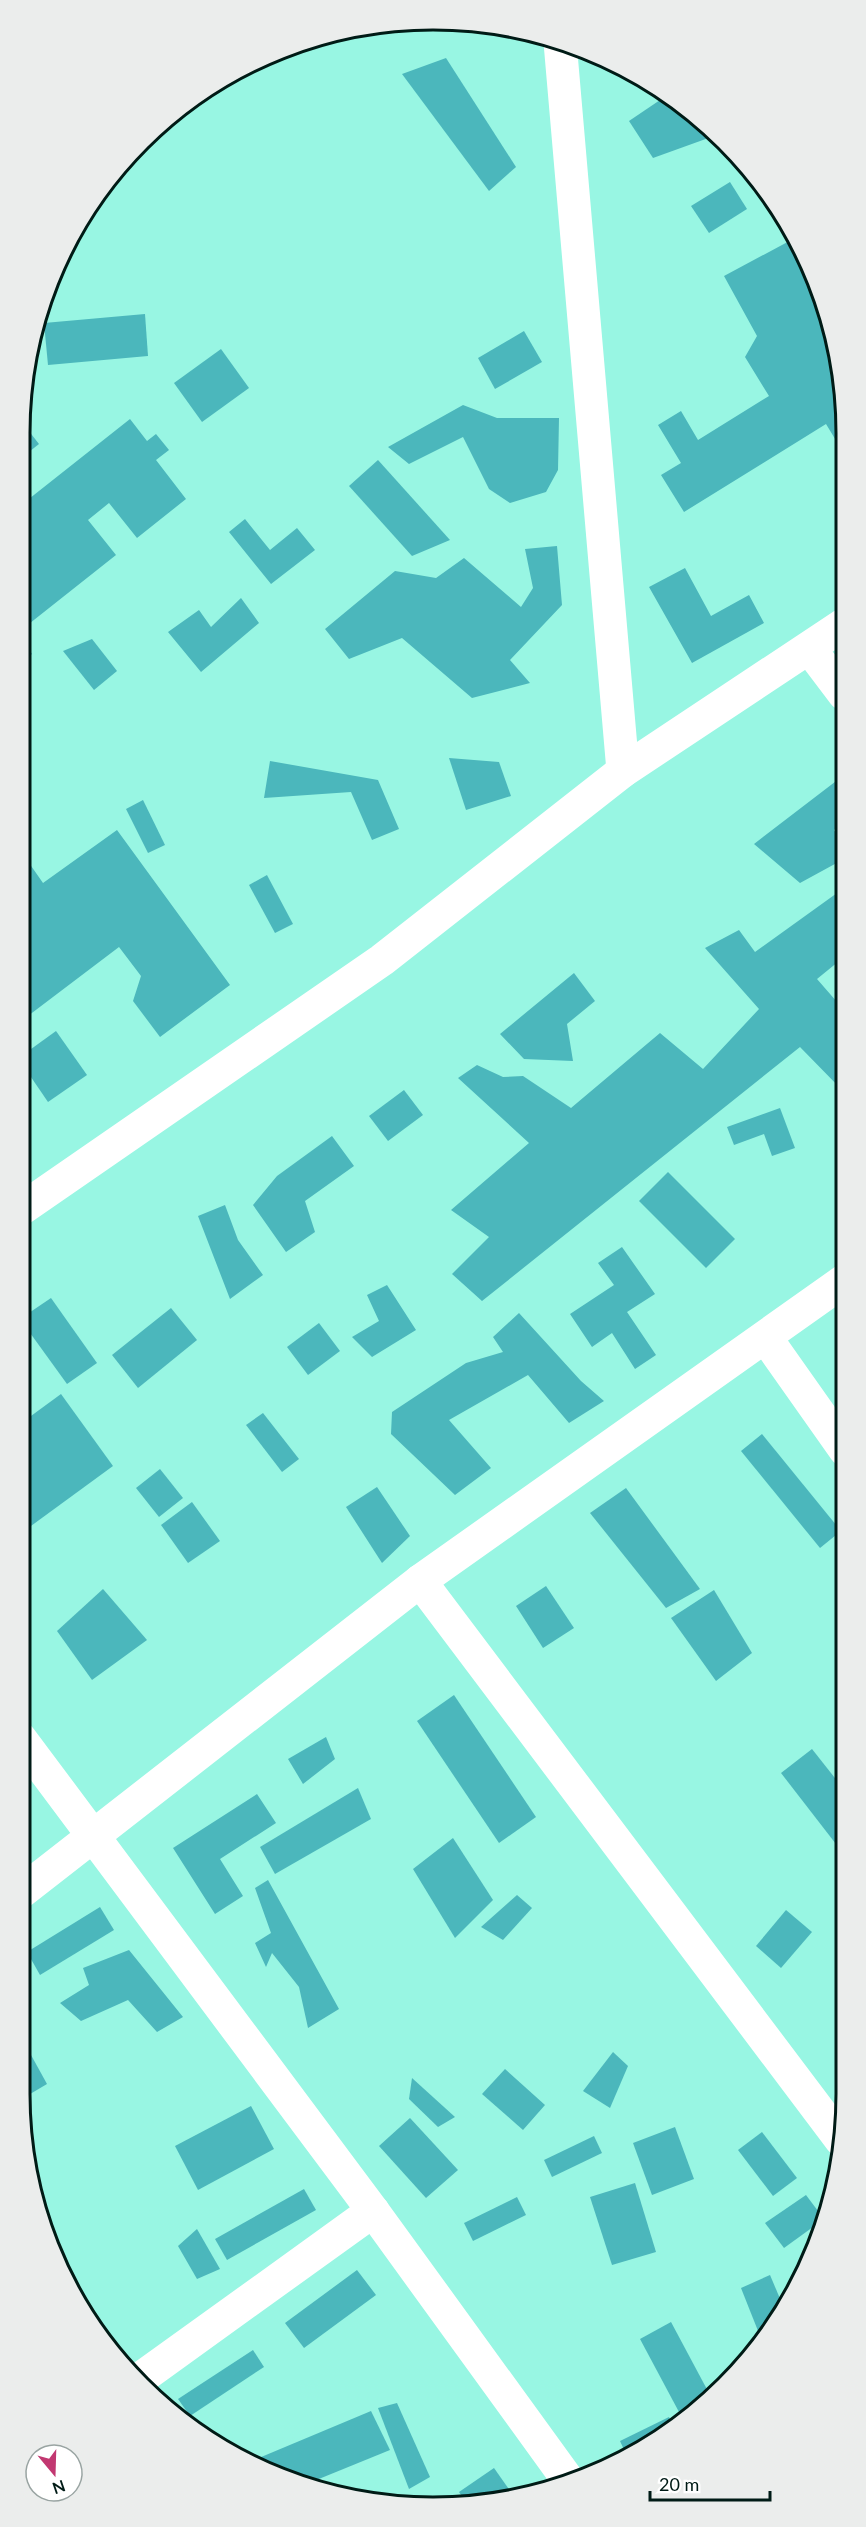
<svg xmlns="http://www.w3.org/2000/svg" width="866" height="2527" font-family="Lato,sans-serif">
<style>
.building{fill:#4bb7bc}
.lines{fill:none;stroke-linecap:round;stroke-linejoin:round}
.minor{stroke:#fff;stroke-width:33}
.rim{fill:none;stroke:#001b16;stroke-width:3}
</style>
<rect width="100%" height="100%" fill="#98f6e3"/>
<g class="building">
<path d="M446 58 516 167 489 191 402 74Z"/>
<path d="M666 96 714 136 653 158 629 121Z"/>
<path d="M730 182 747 209 709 233 691 206Z"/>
<path d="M795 238 804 250 841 374 839 376 843 381V452L826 424 684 512 661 475 681 463 658 425 681 411 698 440 769 396 745 357 757 336 724 276Z"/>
<path d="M145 314 148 356 48 365 44 323Z"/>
<path d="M524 331 542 362 495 389 478 358Z"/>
<path d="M221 349 249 388 202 422 174 383Z"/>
<path d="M463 405 497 418H559L558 470 546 492 510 503 489 489 463 437 409 464 388 447Z"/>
<path d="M130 419 147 441 156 434 169 450 156 460 186 499 137 538 109 503 88 520 116 555 20 631V506Z"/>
<path d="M21 421 39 444 20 459V433Z"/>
<path d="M378 460 450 540 412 556 349 486Z"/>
<path d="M245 519 270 550 297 528 315 550 271 584 229 532Z"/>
<path d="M557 546 562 605 510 660 530 683 472 698 402 638 349 659 325 629 395 571 436 578 464 558 521 607 533 588 525 549Z"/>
<path d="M685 568 711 616 749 595 764 623 692 663 649 587Z"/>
<path d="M241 598 259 623 201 672 168 632 199 610 211 627Z"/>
<path d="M20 637 32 654 20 663Z"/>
<path d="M92 639 117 671 94 690 63 651Z"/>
<path d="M449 758 499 762 511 796 466 810Z"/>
<path d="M270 761 378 780 399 829 372 840 351 792 264 798Z"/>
<path d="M844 775V822L834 830 844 846V859L800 883 754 844Z"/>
<path d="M143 800 165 845 148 853 126 809Z"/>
<path d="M117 830 230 985 160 1037 133 1001 141 976 119 947 20 1022V850L43 883Z"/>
<path d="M267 875 293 924 275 933 249 885Z"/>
<path d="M844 888V957L817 979 844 1010V1092L800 1047 482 1301 452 1274 489 1237 451 1210 529 1143 458 1078 477 1065 503 1077 523 1076 571 1108 660 1033 703 1069 759 1009 705 948 739 930 755 952Z"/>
<path d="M574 973 595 1001 567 1024 573 1061 524 1059 500 1034Z"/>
<path d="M56 1031 87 1075 48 1102 20 1061V1057Z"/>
<path d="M404 1090 423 1115 388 1141 369 1116Z"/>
<path d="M780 1108 795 1148 772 1156 764 1134 734 1145 727 1127Z"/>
<path d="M332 1136 354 1166 305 1201 315 1232 286 1252 253 1205 277 1176Z"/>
<path d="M668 1172 735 1239 706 1268 639 1201Z"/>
<path d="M225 1205 238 1240 263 1275 230 1299 198 1216Z"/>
<path d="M622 1247 655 1294 627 1312 656 1355 635 1369 612 1333 592 1347 570 1314 614 1285 598 1263Z"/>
<path d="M387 1285 416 1330 372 1357 352 1337 379 1321 367 1295Z"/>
<path d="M51 1298 97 1363 67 1384 20 1319Z"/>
<path d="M171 1308 197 1340 138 1388 112 1355Z"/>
<path d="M519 1313 581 1381 604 1401 569 1423 528 1375 449 1420 491 1468 455 1495 391 1434 392 1412 466 1363 503 1352 493 1337Z"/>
<path d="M319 1323 340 1351 308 1375 287 1347Z"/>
<path d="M61 1394 113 1466 20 1534V1424Z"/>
<path d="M263 1413 299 1459 282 1472 246 1425Z"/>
<path d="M762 1434 841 1531 820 1548 741 1451Z"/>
<path d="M160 1469 183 1498 159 1517 136 1488Z"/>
<path d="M377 1487 410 1536 382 1563 346 1507Z"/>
<path d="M626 1488 700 1589 666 1608 590 1513Z"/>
<path d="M192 1502 220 1541 188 1563 161 1525Z"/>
<path d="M546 1586 574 1628 543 1648 516 1606Z"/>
<path d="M103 1589 147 1640 92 1680 57 1631Z"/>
<path d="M714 1590 752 1653 716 1681 671 1618Z"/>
<path d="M454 1695 536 1817 499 1843 417 1721Z"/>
<path d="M846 1724V1739L838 1730Z"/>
<path d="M326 1737 335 1759 303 1784 288 1759Z"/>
<path d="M812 1749 846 1792V1857L781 1773Z"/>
<path d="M358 1788 371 1819 275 1874 260 1847Z"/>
<path d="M257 1794 276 1823 220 1859 243 1896 215 1914 173 1848Z"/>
<path d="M453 1838 493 1900 455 1938 413 1869Z"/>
<path d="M268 1880 339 2009 308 2028 299 1987 272 1953 266 1967 255 1943 271 1933 255 1888Z"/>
<path d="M517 1895 532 1908 503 1940 481 1927Z"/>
<path d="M100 1907 114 1930 40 1975 27 1952Z"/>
<path d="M846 1909V1925L838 1916Z"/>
<path d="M786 1910 812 1932 781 1968 756 1946Z"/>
<path d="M129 1950 183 2017 157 2032 128 2000 81 2021 60 2003 89 1985 83 1968Z"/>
<path d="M20 2035 47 2084 20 2100Z"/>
<path d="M613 2052 628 2066 610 2108 583 2091Z"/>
<path d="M505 2069 545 2105 523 2130 482 2094Z"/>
<path d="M412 2078 455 2117 438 2127 409 2099Z"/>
<path d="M251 2106 274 2149 198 2190 175 2146Z"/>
<path d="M410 2118 458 2170 426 2198 379 2146Z"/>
<path d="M675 2127 694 2179 652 2195 633 2143Z"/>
<path d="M762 2132 797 2178 773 2196 738 2150Z"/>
<path d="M594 2136 602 2153 552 2177 544 2160Z"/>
<path d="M635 2183 656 2252 612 2265 590 2197Z"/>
<path d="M304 2189 316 2210 227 2260 215 2239Z"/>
<path d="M806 2195 824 2219 784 2248 765 2223Z"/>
<path d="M517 2197 526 2215 473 2241 464 2223Z"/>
<path d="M197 2229 220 2269 197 2279 178 2246Z"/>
<path d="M357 2270 376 2295 304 2348 285 2323Z"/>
<path d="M770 2275 784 2308 777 2324 762 2341 741 2288Z"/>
<path d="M671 2322 710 2395 679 2412 640 2339Z"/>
<path d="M253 2350 264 2367 190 2416 178 2399Z"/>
<path d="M397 2403 430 2477 409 2489 378 2408Z"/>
<path d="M371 2411 390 2450 309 2483 250 2465 249 2462Z"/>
<path d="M669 2417 674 2428 663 2438 626 2454 620 2441Z"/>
<path d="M494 2468 515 2498 468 2505 459 2492Z"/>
</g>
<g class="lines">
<g class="minor">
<path d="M560 42 623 771"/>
<path d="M810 649 844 694"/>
<path d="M20 1210 382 960 623 771 843 625"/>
<path d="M766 1338 845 1450"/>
<path d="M420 1581 841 2140"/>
<path d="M20 1738 373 2211 568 2480"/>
<path d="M20 1893 420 1581 845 1280"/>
<path d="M137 2381 373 2211"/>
</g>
</g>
<path d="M0 0H866V2527H0ZM433 30H433A403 403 0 0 1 836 433V2094A403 403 0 0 1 433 2497H433A403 403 0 0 1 30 2094V433A403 403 0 0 1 433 30Z" fill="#ebedec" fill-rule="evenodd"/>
<path class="rim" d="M433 30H433A403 403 0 0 1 836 433V2094A403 403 0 0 1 433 2497H433A403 403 0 0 1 30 2094V433A403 403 0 0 1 433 30Z"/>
<g transform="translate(54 2473) rotate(161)"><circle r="28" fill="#ffffff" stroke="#99a4a2" stroke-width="1.5"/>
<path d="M0-4.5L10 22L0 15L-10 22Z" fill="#c23871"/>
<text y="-9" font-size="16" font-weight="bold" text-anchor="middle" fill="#001b16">N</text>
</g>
<path d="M650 2491v9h120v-9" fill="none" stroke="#001b16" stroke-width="3"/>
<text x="659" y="2491" font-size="18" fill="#001b16" stroke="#ffffff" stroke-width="4.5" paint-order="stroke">20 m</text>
</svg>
